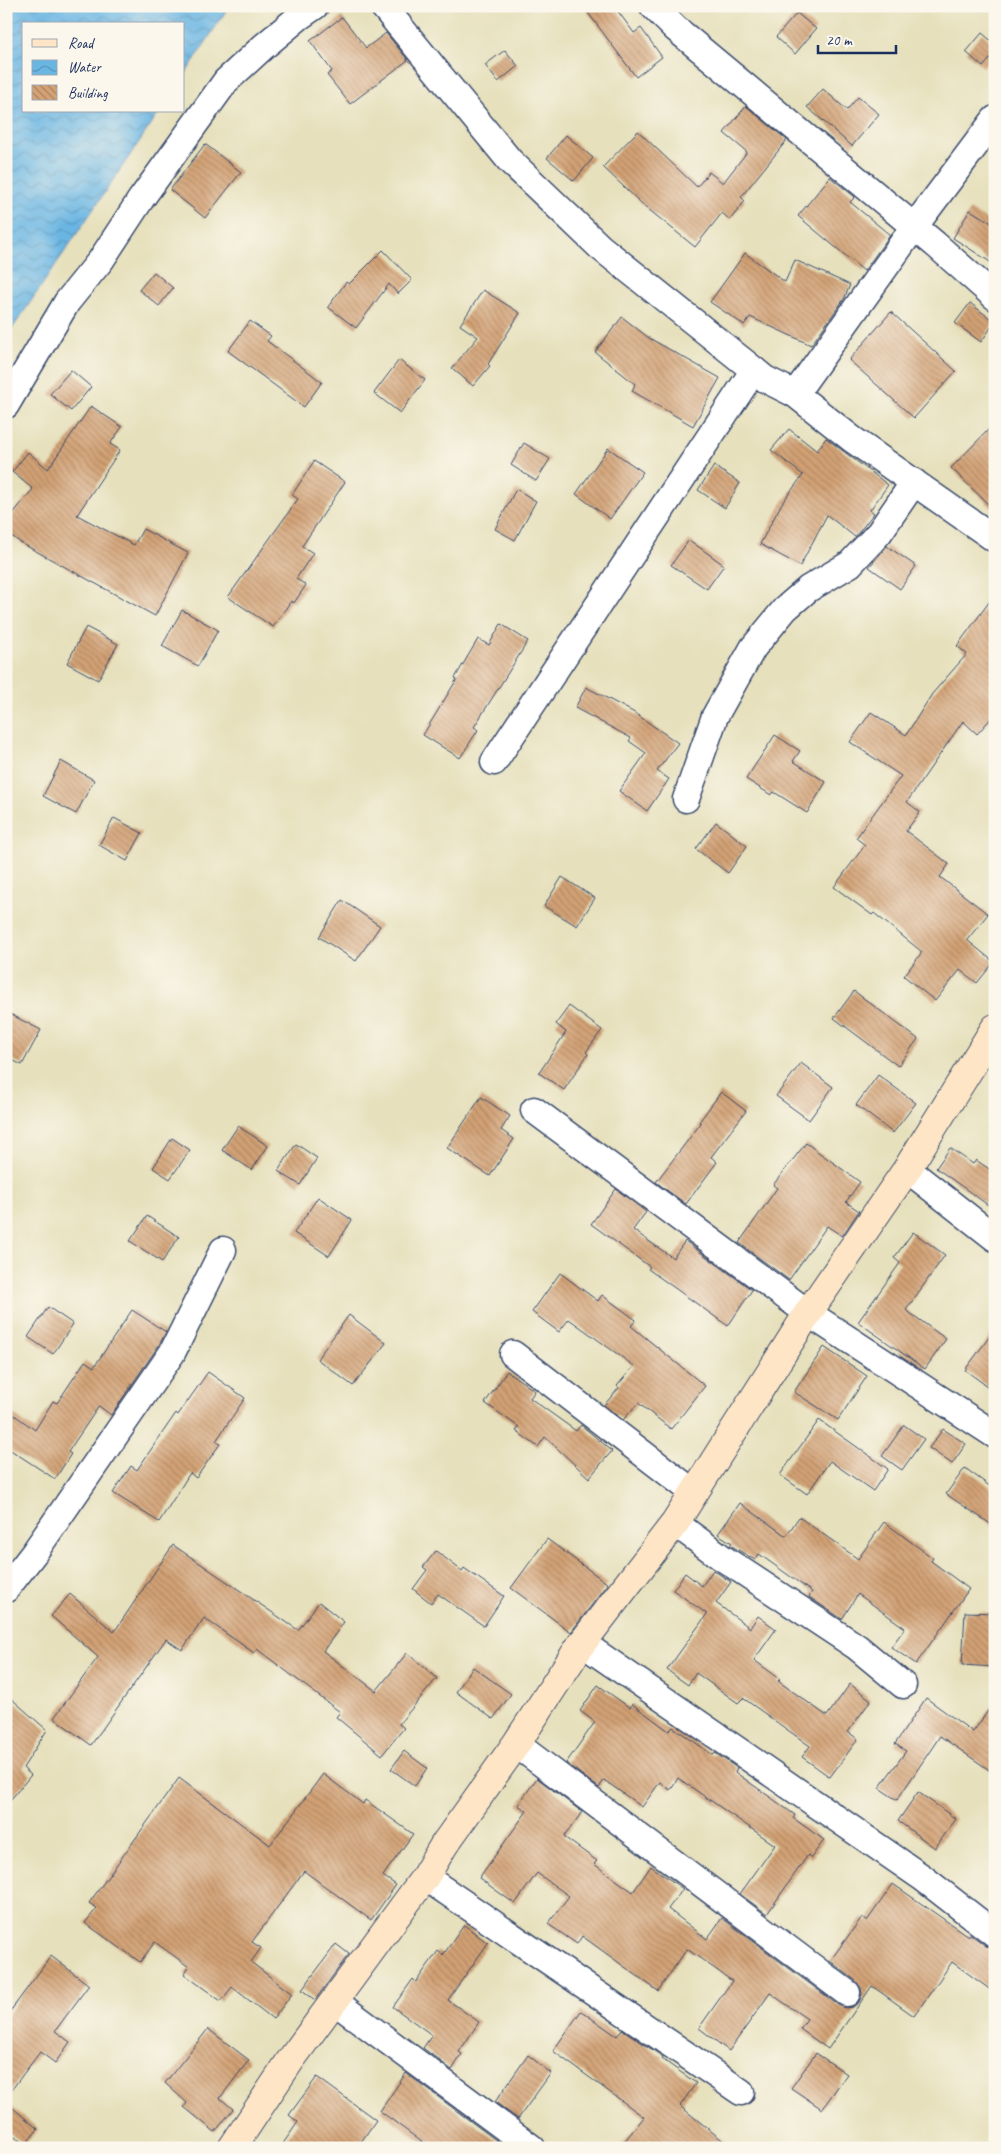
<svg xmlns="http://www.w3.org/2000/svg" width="1001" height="2154" font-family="Caveat,sans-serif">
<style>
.water{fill:url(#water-waves);stroke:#4272a0}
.building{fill:url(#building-back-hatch)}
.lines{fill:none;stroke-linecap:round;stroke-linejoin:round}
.street-casing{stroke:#394a6c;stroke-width:29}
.secondary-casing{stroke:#394a6c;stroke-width:30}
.street{stroke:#fff;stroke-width:26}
.secondary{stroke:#fee5c5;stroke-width:28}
</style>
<defs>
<pattern id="water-waves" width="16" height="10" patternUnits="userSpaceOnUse" patternTransform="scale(1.25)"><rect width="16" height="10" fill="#6ab6e3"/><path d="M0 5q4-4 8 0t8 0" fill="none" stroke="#5694bb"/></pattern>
<pattern id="building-back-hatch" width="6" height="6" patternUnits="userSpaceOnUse" patternTransform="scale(1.25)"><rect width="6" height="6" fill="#d3a174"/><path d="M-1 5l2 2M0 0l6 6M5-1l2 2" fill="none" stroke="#aa8462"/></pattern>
</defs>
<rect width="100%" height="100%" fill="#fbf7ec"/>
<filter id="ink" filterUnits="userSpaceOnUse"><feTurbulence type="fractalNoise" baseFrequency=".02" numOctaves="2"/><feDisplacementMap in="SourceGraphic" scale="10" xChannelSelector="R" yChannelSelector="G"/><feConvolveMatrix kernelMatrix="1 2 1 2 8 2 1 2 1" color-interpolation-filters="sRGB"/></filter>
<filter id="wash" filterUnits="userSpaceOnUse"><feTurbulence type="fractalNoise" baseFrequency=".0096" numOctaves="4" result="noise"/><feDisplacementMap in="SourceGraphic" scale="20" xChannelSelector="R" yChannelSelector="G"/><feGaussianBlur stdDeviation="1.12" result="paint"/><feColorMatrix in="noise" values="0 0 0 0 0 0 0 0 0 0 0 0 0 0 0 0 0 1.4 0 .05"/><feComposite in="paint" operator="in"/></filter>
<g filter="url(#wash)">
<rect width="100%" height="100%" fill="#e6e0bc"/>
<path class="water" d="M6 6H229L184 76V24H24V111H160L6 338Z"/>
<g id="blocks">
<g class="building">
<path d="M583 6H614L634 33 641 28 662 57 636 77Z"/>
<path d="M797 13 816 29 795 54 776 37Z"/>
<path d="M342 17 366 48 386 33 408 60 350 104 327 75 332 71 310 41Z"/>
<path d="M982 33 995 44V53L983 67 966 52Z"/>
<path d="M505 50 518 66 498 82 485 65Z"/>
<path d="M823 89 847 110 858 97 879 114 852 146 807 107Z"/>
<path d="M746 106 787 140 741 197 745 201 730 220 722 213 695 247 642 204 603 167 638 131 697 187 709 172 723 183 747 152 724 133Z"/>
<path d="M566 135 593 158 574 181 547 158Z"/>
<path d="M205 144 241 172 205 218 170 190Z"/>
<path d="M830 177 855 197 850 202 890 235 864 271 798 216Z"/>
<path d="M970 210 995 225V265L953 238Z"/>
<path d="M383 250 412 280 398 294 389 284 356 328 328 307 346 282 349 284Z"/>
<path d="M745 253 785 282 795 260 850 285 844 299 811 345 750 317 744 325 710 302Z"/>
<path d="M154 272 173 288 159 306 139 290Z"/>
<path d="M483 290 520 313 488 364 490 366 473 386 452 368 478 337 460 325Z"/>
<path d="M970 303 995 322 981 342 955 323Z"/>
<path d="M891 312 956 371 914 418 849 360Z"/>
<path d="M622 317 649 338 720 378 693 426 632 391 635 384 595 352Z"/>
<path d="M250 321 271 336 267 341 322 382 304 407 228 351Z"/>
<path d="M399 360 425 380 400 413 374 393Z"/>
<path d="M71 370 91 387 71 411 50 394Z"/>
<path d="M91 406 122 427 110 444 120 450 77 515 134 545 143 529 188 553 155 616 21 543 6 532V522L33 489 12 472 28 452 48 469Z"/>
<path d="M995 423V511L951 468Z"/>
<path d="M789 429 817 451 826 438 888 485 870 510 874 513 855 537 827 515 800 566 760 544 782 503 803 475 771 450Z"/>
<path d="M524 443 550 459 536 481 511 465Z"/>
<path d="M608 448 643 472 610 519 576 494Z"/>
<path d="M314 461 345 482 302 546 313 553 296 579 306 585 294 603 291 601 273 627 228 597 298 499 292 495Z"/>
<path d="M714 466 740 483 725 508 698 490Z"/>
<path d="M516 489 536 501 515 540 495 529Z"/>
<path d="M689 540 724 565 707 589 671 565Z"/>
<path d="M887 546 916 566 900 589 869 567Z"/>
<path d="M995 594V714L977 734 963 721 907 802 920 812 906 831 949 864 940 877 988 914 967 940 994 962 977 983 960 970 935 1001 904 976 922 952 874 913 872 915 834 887 865 845 856 838 901 776 850 742 871 712 906 735 932 694 967 654 957 646Z"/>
<path d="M182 610 218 630 198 666 162 646Z"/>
<path d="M501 624 528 641 474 727 478 730 460 758 423 735 457 679 455 678 478 639 489 645Z"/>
<path d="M86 627 118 644 98 680 67 663Z"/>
<path d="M586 687 633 712 678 743 657 771 669 779 647 811 619 791 646 753 629 741 631 738 575 708Z"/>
<path d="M775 735 800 751 793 761 826 782 807 813 774 792 771 795 746 779Z"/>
<path d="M61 761 94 780 76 814 43 796Z"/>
<path d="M114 818 142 833 127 861 99 845Z"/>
<path d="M716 822 747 846 728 873 696 849Z"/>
<path d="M562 877 595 898 577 926 544 906Z"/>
<path d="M342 900 380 926 356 961 319 937Z"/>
<path d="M854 991 918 1039 898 1066 834 1018Z"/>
<path d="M569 1006 602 1030 586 1052 588 1054 564 1090 539 1073 566 1032 556 1024Z"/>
<path d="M6 1012 41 1030 22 1065 6 1057Z"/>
<path d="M801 1063 833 1087 809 1120 776 1096Z"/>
<path d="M878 1075 916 1103 893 1133 856 1105Z"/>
<path d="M721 1092 746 1111 711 1157 717 1162 686 1204 656 1182 701 1123 699 1122Z"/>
<path d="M481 1097 510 1116 501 1130 514 1139 490 1176 447 1148Z"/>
<path d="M238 1126 268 1146 252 1170 222 1150Z"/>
<path d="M172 1138 190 1150 170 1179 153 1168Z"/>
<path d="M806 1143 860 1182 846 1202 859 1211 842 1236 827 1226 789 1280 739 1243 777 1188 773 1185Z"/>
<path d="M296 1144 317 1158 300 1185 278 1171Z"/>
<path d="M950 1148 973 1164 976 1160 995 1173V1210L936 1168Z"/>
<path d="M616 1189 646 1212 633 1230 673 1258 685 1241 752 1290 728 1326 648 1269 650 1267 591 1224Z"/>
<path d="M318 1197 352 1220 329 1256 294 1233Z"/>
<path d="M147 1216 179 1237 162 1262 130 1241Z"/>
<path d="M913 1232 945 1255 906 1310 946 1339 925 1369 858 1322 900 1263 894 1258Z"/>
<path d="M560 1273 598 1301 602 1295 636 1320 631 1326 705 1386 671 1429 638 1403 623 1420 604 1405 619 1388 617 1386 634 1366 569 1319 559 1332 532 1312Z"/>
<path d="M48 1307 73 1324 53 1354 28 1337Z"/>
<path d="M132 1310 166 1332 159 1345 111 1415 99 1406 68 1452 71 1454 55 1479 6 1447V1409L35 1430 53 1401 57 1403 85 1361 94 1367Z"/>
<path d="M349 1315 386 1343 353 1386 317 1359Z"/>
<path d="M995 1329V1392L965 1370Z"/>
<path d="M824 1347 867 1376 838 1420 794 1392Z"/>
<path d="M507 1371 535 1391 530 1398 576 1431 581 1425 612 1451 589 1478 545 1437 538 1447 516 1431 519 1427 485 1403Z"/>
<path d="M208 1372 245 1398 216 1441 220 1444 196 1478 190 1473 159 1522 113 1493 131 1466 137 1470 176 1413 178 1415Z"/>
<path d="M819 1420 888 1469 873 1491 830 1461 807 1494 780 1475Z"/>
<path d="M904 1425 924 1439 902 1470 882 1456Z"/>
<path d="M943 1429 966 1444 952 1464 929 1448Z"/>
<path d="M965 1468 995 1490V1527L946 1494Z"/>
<path d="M740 1503 786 1536 799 1517 858 1559 884 1522 933 1558 931 1561 969 1589 916 1664 891 1647 905 1628 858 1594 842 1619 809 1597 812 1592 759 1554 755 1560 730 1545 732 1543 718 1534Z"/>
<path d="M547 1539 608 1584 571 1632 511 1588Z"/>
<path d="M173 1545 298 1630 319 1602 344 1622 323 1651 376 1691 407 1653 437 1678 399 1724 404 1728 382 1755 336 1717 340 1712 257 1649 254 1653 204 1618 182 1650 166 1639 91 1745 54 1718 98 1657 51 1616 70 1594 114 1632Z"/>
<path d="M436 1551 462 1571 464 1568 504 1596 484 1626 438 1594 431 1603 413 1589 427 1570 423 1567Z"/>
<path d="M713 1570 731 1582 716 1603 750 1628 758 1616 776 1629 754 1660 780 1679 778 1681 827 1716 850 1684 871 1700 848 1732 858 1739 830 1777 802 1757 810 1746 743 1698 738 1703 696 1673 688 1685 667 1670 707 1614 673 1590 685 1573 702 1586Z"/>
<path d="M965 1612 995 1613V1667L962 1665Z"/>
<path d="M473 1667 511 1694 493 1719 456 1692Z"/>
<path d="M598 1685 630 1708 632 1704 669 1731 673 1727 713 1755 715 1753 737 1768 735 1772 795 1815 793 1818 824 1840 811 1858 808 1855 767 1914 740 1894 775 1845 678 1778 670 1790 660 1782 642 1807 604 1780 599 1788 566 1763 595 1722 580 1711Z"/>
<path d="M6 1694 47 1730 23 1768 31 1775 6 1805Z"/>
<path d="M926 1698 973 1732 995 1701V1774L940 1736 897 1800 879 1788 906 1751 895 1744Z"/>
<path d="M404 1751 427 1768 415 1786 391 1769Z"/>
<path d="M323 1774 363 1804 365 1800 413 1834 383 1876 396 1885 371 1920 304 1871 252 1942 261 1948 251 1962 292 1994 273 2019 232 1987 221 2001 184 1974 189 1967 155 1942 140 1962 85 1923 97 1908 89 1903 179 1778 270 1845Z"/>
<path d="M537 1778 582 1812 564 1837 597 1861 594 1864 633 1892 651 1866 683 1889 668 1909 707 1939 722 1918 838 2005 846 2008 853 2007 859 2002 862 1994 861 1988 856 1981 830 1961 862 1917 867 1921 893 1884 968 1936 970 1934 986 1946 995 1949V1993L952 1962 914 2016 872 1986 828 2049 800 2029 807 2019 770 1993 729 2051 699 2028 732 1981 687 1949 658 1991 582 1936 577 1944 548 1924 569 1896 537 1873 515 1904 479 1878 527 1811 518 1805Z"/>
<path d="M918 1792 956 1819 935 1848 898 1821Z"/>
<path d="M464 1925 488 1943 448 2000 479 2022 459 2052 462 2054 452 2070 423 2048 432 2035 393 2007 413 1979 416 1982 438 1951 443 1955Z"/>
<path d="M336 1944 349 1954 315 2000 302 1990Z"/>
<path d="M51 1956 89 1985 55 2031 70 2042 55 2063 40 2052 6 2097V2017Z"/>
<path d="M581 2011 617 2036 622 2029 663 2057 662 2059 696 2083 680 2106 732 2148H619L644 2117 553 2051Z"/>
<path d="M208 2029 249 2060 220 2098 233 2109 215 2132 184 2107 187 2103 165 2083Z"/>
<path d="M816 2053 847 2074 822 2109 791 2088Z"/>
<path d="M528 2055 551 2073 518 2119 495 2102Z"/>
<path d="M406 2073 501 2144 498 2148H430L380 2111Z"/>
<path d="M317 2077 376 2120 357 2148H280L298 2122 289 2115Z"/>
<path d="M6 2102 38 2129 25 2145 6 2130Z"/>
</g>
</g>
</g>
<g filter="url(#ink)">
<use href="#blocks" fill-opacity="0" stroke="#394a6c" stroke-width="1"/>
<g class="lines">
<defs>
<g id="street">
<path d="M383 6 510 161 600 247 754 370 765 379 795 394 852 439 995 539"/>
<path d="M653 6 675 28 935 244 995 297"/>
<path d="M795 394 914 227 995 119"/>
<path d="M6 405 67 302 101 260 141 199 226 81 263 47 299 17 315 6"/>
<path d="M494 762 754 370"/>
<path d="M686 799 715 716 753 648 785 609 808 589 850 564 879 533 914 482"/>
<path d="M534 1110 808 1313 995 1435"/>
<path d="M907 1169 995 1238"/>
<path d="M513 1354 693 1492"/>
<path d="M675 1523 721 1557 857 1647 903 1685"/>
<path d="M6 1589 34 1553 172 1353 223 1250"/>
<path d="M582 1643 923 1878 995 1934"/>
<path d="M516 1744 847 1993"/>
<path d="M425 1877 741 2092"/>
<path d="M334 2001 532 2148"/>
</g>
<path id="secondary" d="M232 2148 290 2061 425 1877 444 1845 516 1744 582 1643 675 1523 808 1313 907 1169 995 1028"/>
</defs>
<use href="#street" class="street-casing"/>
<use href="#secondary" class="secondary-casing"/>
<use href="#street" class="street"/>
<use href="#secondary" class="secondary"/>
</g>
</g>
<rect width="1001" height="2154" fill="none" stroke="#fbf7ec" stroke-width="25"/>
<rect x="22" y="22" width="162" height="90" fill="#fbf7ec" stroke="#a1a7b3"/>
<rect x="32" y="39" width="25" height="8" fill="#fee5c5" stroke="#a1a7b3"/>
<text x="68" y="48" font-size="15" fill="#1b2f5e">Road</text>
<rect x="32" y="60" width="25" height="15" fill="url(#water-waves)" stroke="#a1a7b3"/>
<text x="68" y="72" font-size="15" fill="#1b2f5e">Water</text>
<rect x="32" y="85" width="25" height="15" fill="url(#building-back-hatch)" stroke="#a1a7b3"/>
<text x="68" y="98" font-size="15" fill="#1b2f5e">Building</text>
<path d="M818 45v8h78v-8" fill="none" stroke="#1b2f5e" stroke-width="2.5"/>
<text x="826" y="45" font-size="15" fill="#1b2f5e" stroke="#fbf7ec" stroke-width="4" paint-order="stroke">20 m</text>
</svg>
